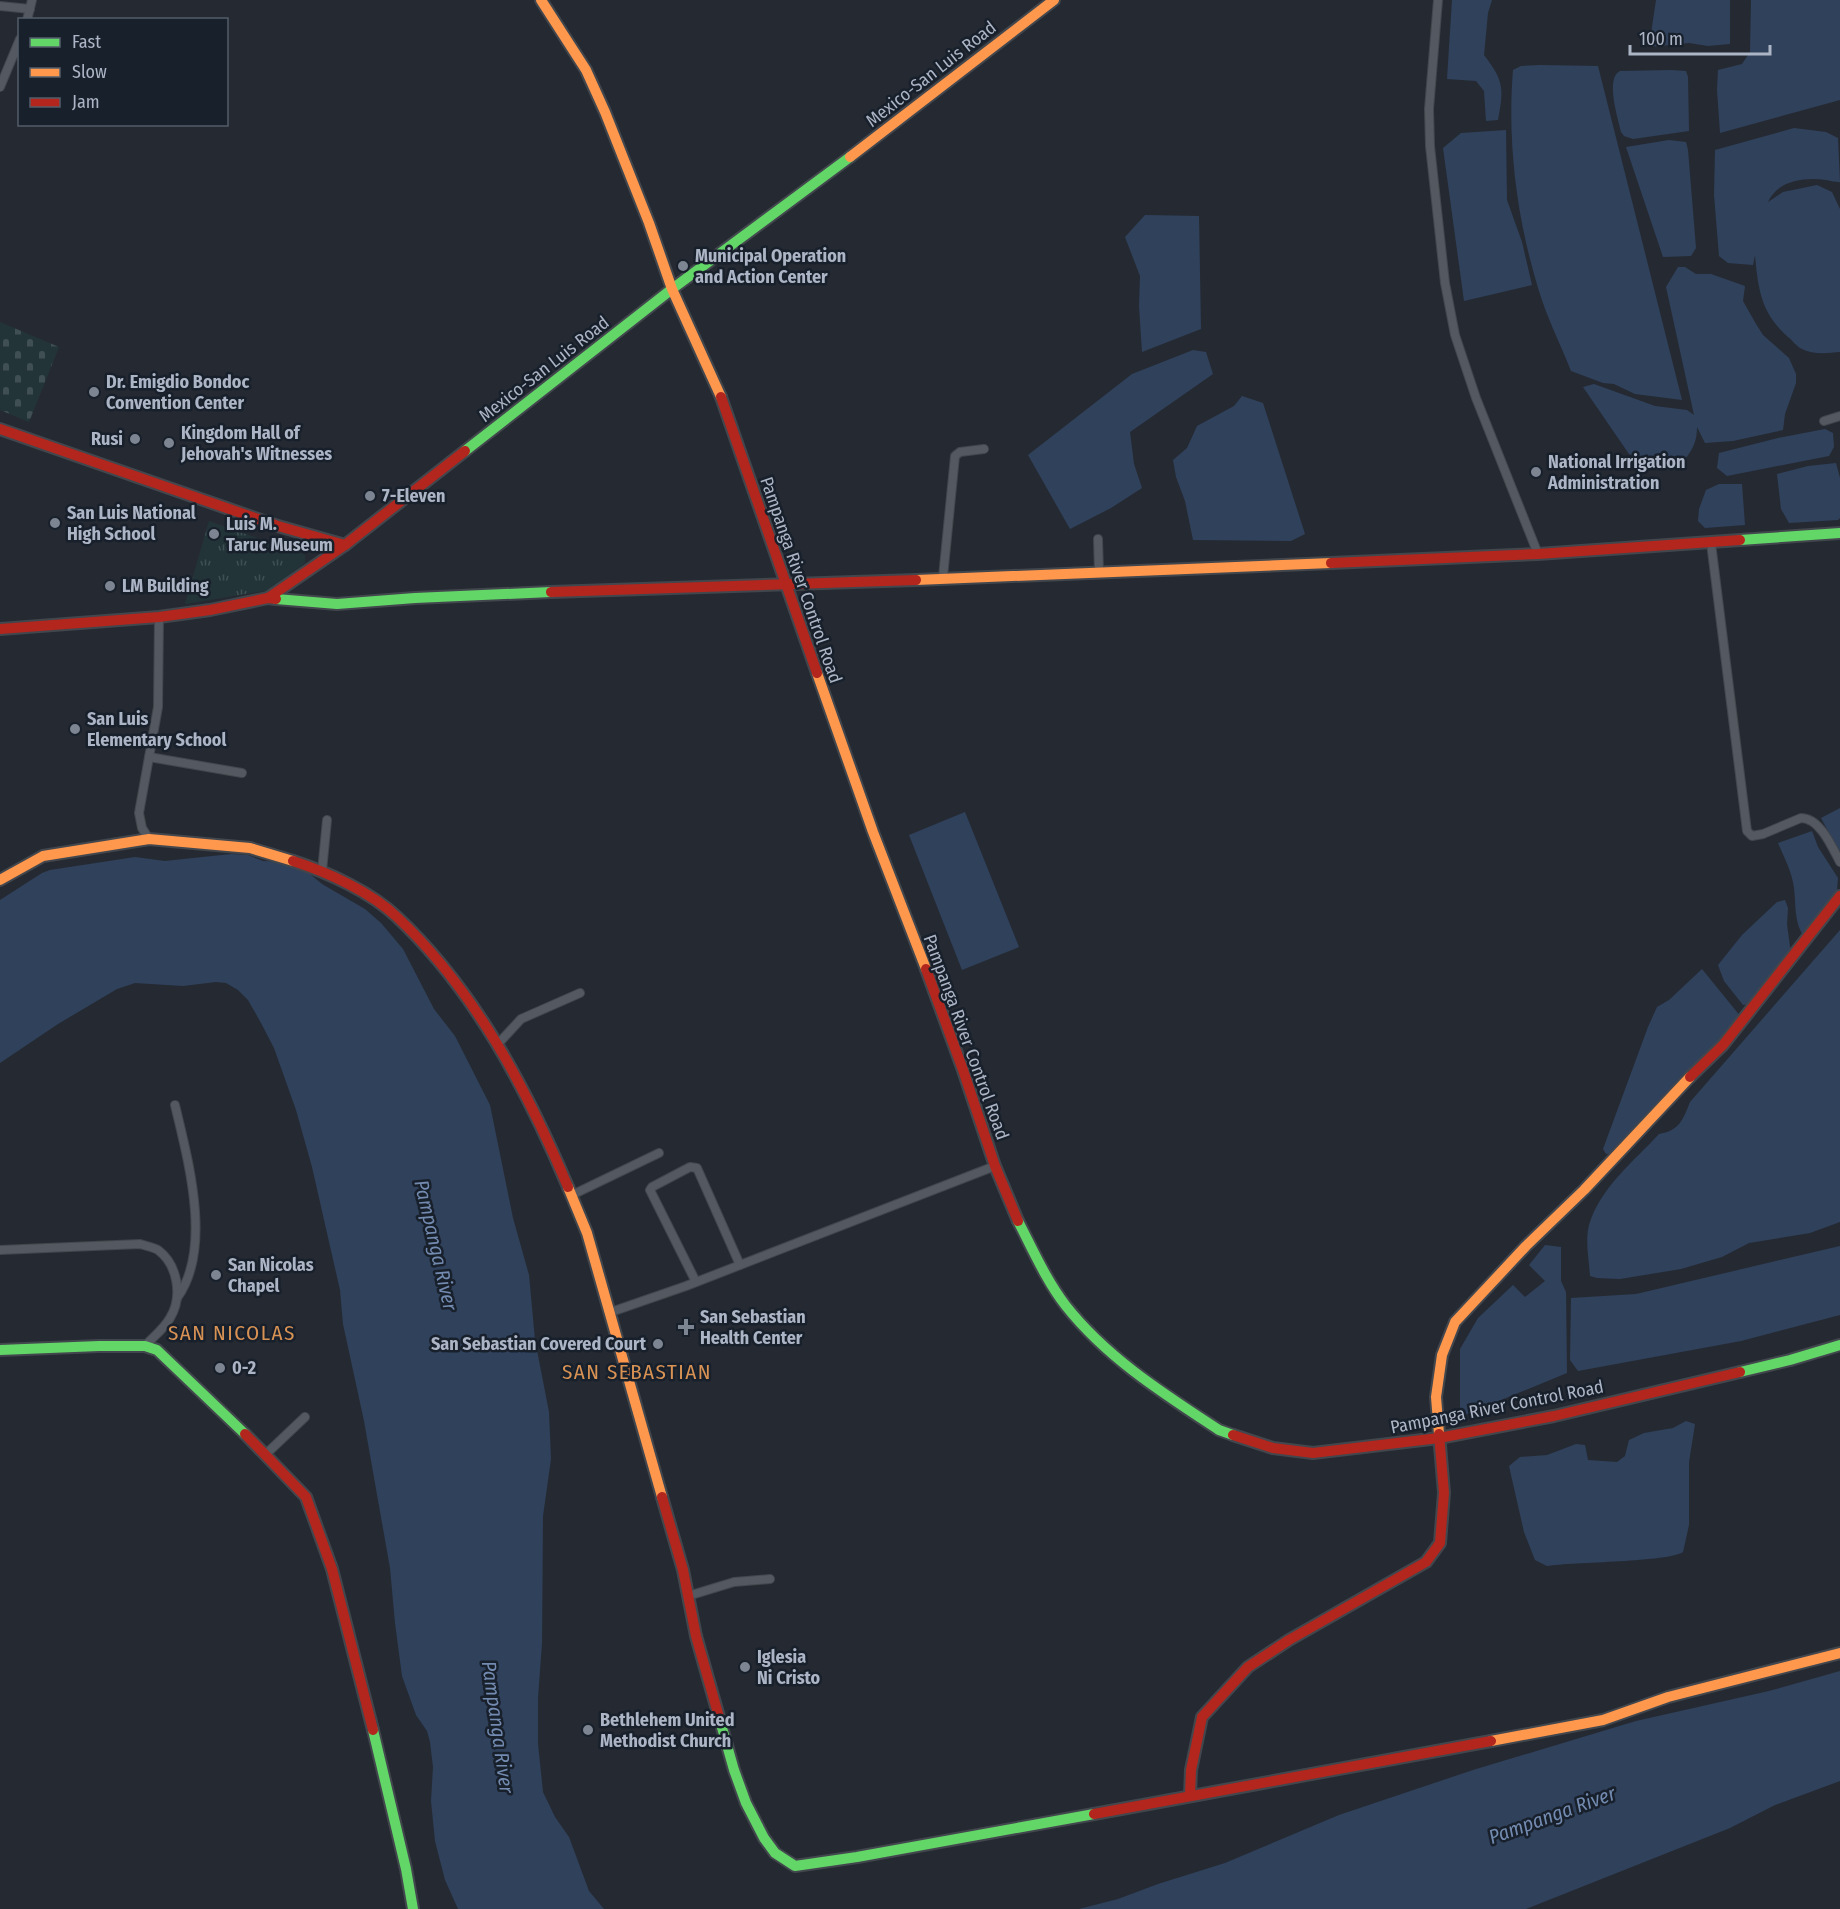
<svg xmlns="http://www.w3.org/2000/svg" width="1840" height="1909" font-family="'Fira Sans Condensed',sans-serif">
<style>
.cemetery{fill:url(#cemetery-stones)}
.park{fill:url(#park-tufts)}
.water{fill:#30415c}
.lines{fill:none;stroke-linecap:round;stroke-linejoin:round}
.street-casing{stroke:#42464d;stroke-width:10}
.fast-casing{stroke:#42464d;stroke-width:14}
.slow-casing{stroke:#42464d;stroke-width:14}
.jam-casing{stroke:#42464d;stroke-width:14}
.street{stroke:#545860;stroke-width:8}
.fast{stroke:#63d668;stroke-width:10}
.slow{stroke:#ff974d;stroke-width:10}
.jam{stroke:#b3261e;stroke-width:10}
.poi-dot{fill:#7d8492;stroke:#18202c;stroke-width:2}
.labels{text-anchor:middle;stroke-width:5;stroke-linejoin:round;paint-order:stroke}
.street-label{font-size:18px;fill:#acb5c5;stroke:#18202c}
.poi-label{font-size:18px;font-weight:bold;fill:#acb5c5;stroke:#18202c;text-anchor:start}
.water-label{font-size:20px;font-style:italic;fill:#738bb0;stroke:#18202c}
.quarter-label{font-size:21px;letter-spacing:1.5px;fill:#d89254;stroke:#18202c}
</style>
<defs>
<pattern id="cemetery-stones" width="16" height="16" patternUnits="userSpaceOnUse" patternTransform="scale(1.5)"><rect width="16" height="16" fill="#223438"/><path d="M2 7V4a2 2 0 0 1 4 0v3zM10 15v-3a2 2 0 0 1 4 0v3z" fill="#3f4f53"/></pattern>
<pattern id="park-tufts" width="24" height="20" patternUnits="userSpaceOnUse" patternTransform="scale(1.5)"><rect width="24" height="20" fill="#223438"/><path d="M3 7l-1-3M5 7V3M7 7l1-3M15 17l-1-3M17 17v-4M19 17l1-3" fill="none" stroke="#3f4f53"/></pattern>
</defs>
<rect width="100%" height="100%" fill="#252a32"/>
<path class="cemetery" d="M0 322 59 347 29 422 0 410Z"/>
<path class="park" d="M209 521 305 555V563L270 590 185 604Z"/>
<g class="water">
<path d="M1452 0H1492L1488 13 1484 55C1504 81 1504 89 1498 120L1486 121 1484 91 1476 81 1447 79Z"/>
<path d="M1656 0H1730V44L1708 46 1689 43 1649 47Z"/>
<path d="M1751 0H1840V100L1720 133 1717 90 1718 70 1742 64 1750 52Z"/>
<path d="M1540 65 1598 66 1682 400 1635 394 1614 384 1603 383 1571 371C1561 345 1547 318 1539 291 1517 220 1507 144 1513 70L1521 66Z"/>
<path d="M1671 70 1686 71 1688 77 1689 131 1633 139 1624 136 1621 132C1618 118 1605 78 1620 71Z"/>
<path d="M1794 128 1826 132 1838 138 1840 182C1834 182 1831 181 1826 180 1804 177 1777 181 1768 202L1783 192 1817 185 1832 192 1840 209V352C1828 353 1813 355 1802 349 1797 347 1792 340 1788 337 1761 313 1758 289 1755 255L1753 265 1728 263 1719 256 1714 195 1715 150Z"/>
<path d="M1506 130 1507 200 1522 242 1532 285 1464 301 1443 148 1461 133Z"/>
<path d="M1669 140 1686 142 1688 150 1696 248 1691 256 1663 257 1626 147Z"/>
<path d="M1145 215 1199 216 1201 329 1142 352 1139 306 1140 276 1125 237Z"/>
<path d="M1678 267H1685L1696 274H1711L1745 286 1743 301 1756 324 1763 335 1789 358 1796 374V383L1785 414 1783 430 1733 441 1705 443 1697 427C1697 448 1688 454 1677 470H1657L1645 461 1629 454 1583 387 1594 384 1655 406 1687 410 1694 415 1666 287Z"/>
<path d="M1193 350 1206 352 1213 374 1130 432 1134 464 1142 488 1111 508 1070 529 1028 455 1132 374Z"/>
<path d="M1242 396 1263 403 1305 534 1291 541 1193 540 1185 501 1176 477 1173 460 1187 448 1197 426 1234 406Z"/>
<path d="M1825 429 1833 433 1834 447 1829 456 1727 476 1717 468 1719 453 1778 438Z"/>
<path d="M1836 463 1840 478V518L1838 520 1789 523 1781 509 1777 474 1808 466Z"/>
<path d="M1719 484H1742L1745 525 1705 528 1698 521 1699 509 1706 490Z"/>
<path d="M1840 808V853L1821 818Z"/>
<path d="M965 812 1019 947 962 970 909 835Z"/>
<path d="M1812 831 1818 847 1838 878 1837 890 1829 904 1802 934C1794 919 1796 904 1794 888 1792 872 1784 857 1778 843Z"/>
<path d="M231 854 248 855 263 861 288 862 304 869 322 884 365 909 381 923 403 949 434 1009 455 1036 490 1105 513 1218 529 1275 535 1340 549 1412 551 1459 543 1516 542 1643 538 1698V1744L543 1792 555 1817 569 1837 589 1891 604 1909H458L445 1880 435 1841 431 1801 433 1767 430 1742 427 1731 416 1715 402 1676 395 1623 390 1568 364 1421 343 1324 340 1290 312 1167 296 1110 274 1048 261 1023 248 1000 238 990 226 983 216 982 183 986 135 983 117 989 58 1024 0 1063V900L42 873 50 870 135 857 165 861Z"/>
<path d="M1785 900 1788 908 1787 924 1791 954 1751 1004 1743 1005 1724 981 1718 965 1742 935 1777 902Z"/>
<path d="M1840 930V1222L1810 1233 1749 1243 1722 1257 1681 1269 1620 1279 1597 1278 1590 1276C1589 1260 1585 1241 1589 1225 1600 1188 1634 1161 1659 1134 1679 1131 1683 1120 1690 1102Z"/>
<path d="M1702 969 1741 1017 1615 1153 1606 1154 1603 1149 1648 1027 1657 1007 1669 1000Z"/>
<path d="M1545 1245 1561 1247V1281L1566 1292 1567 1373 1460 1417V1349L1478 1318 1513 1285 1525 1297 1545 1281 1529 1265Z"/>
<path d="M1840 1246V1315L1741 1341 1578 1371 1570 1360 1571 1298 1636 1294Z"/>
<path d="M1686 1421 1695 1424 1689 1462V1525L1683 1552C1669 1562 1572 1562 1547 1566L1535 1560 1524 1532 1509 1466 1520 1457 1547 1455 1576 1444 1585 1445 1588 1460 1617 1462 1625 1456 1629 1440 1644 1433 1673 1428Z"/>
<path d="M1840 1671V1781L1775 1805 1730 1828 1526 1909H1079L1118 1899 1158 1884 1225 1863 1339 1815 1473 1770 1636 1721 1769 1691Z"/>
</g>
<g class="lines">
<defs>
<g id="street">
<path d="M1438 0 1429 109 1430 146 1445 283 1455 335 1476 398 1538 554"/>
<path d="M0 6 30 9"/>
<path d="M27 20 32 0"/>
<path d="M0 87 20 39"/>
<path d="M1824 421 1840 416"/>
<path d="M1098 539 1099 572"/>
<path d="M1711 543 1747 831 1752 836 1763 834 1801 818C1820 818 1832 847 1840 862"/>
<path d="M943 577 955 456 960 452 984 449"/>
<path d="M149 757 242 773"/>
<path d="M149 839 142 828 139 813 158 707 159 617"/>
<path d="M322 871 327 820"/>
<path d="M498 1044 521 1019 580 993"/>
<path d="M175 1105C188 1160 213 1249 177 1298"/>
<path d="M572 1195 659 1153"/>
<path d="M0 1250 140 1244C146 1246 153 1247 158 1250 178 1265 183 1297 170 1318 164 1329 153 1337 145 1346"/>
<path d="M696 1282 650 1190 652 1187 690 1167 697 1168 740 1265"/>
<path d="M611 1312 686 1286 995 1166"/>
<path d="M266 1454 305 1417"/>
<path d="M688 1596 734 1582 770 1579"/>
</g>
<g id="fast">
<path d="M465 451 672 289 850 157"/>
<path d="M1740 540 1840 533"/>
<path d="M276 599 337 604 415 598 551 592"/>
<path d="M1018 1221C1033 1250 1046 1280 1066 1306 1107 1358 1164 1394 1219 1430L1233 1435"/>
<path d="M0 1350 99 1346H145L157 1350 245 1434"/>
<path d="M1740 1372 1790 1360 1840 1345"/>
<path d="M719 1717 734 1770 746 1803 764 1838 775 1853 795 1866 857 1857 1094 1814"/>
<path d="M373 1730 406 1869 413 1909"/>
</g>
<g id="slow">
<path d="M541 0 586 70 605 112 649 223 672 289 721 397"/>
<path d="M850 157 1054 0"/>
<path d="M916 580 1331 563"/>
<path d="M817 673 873 832 926 969"/>
<path d="M0 880 43 856 149 839 250 848 293 861"/>
<path d="M568 1187 587 1233 662 1497"/>
<path d="M1439 1434 1436 1397 1442 1355 1455 1322 1526 1246 1584 1190 1690 1077"/>
<path d="M1491 1741 1603 1720 1668 1697 1840 1653"/>
</g>
<g id="jam">
<path d="M721 397 817 673"/>
<path d="M0 429 278 526 345 545 465 451"/>
<path d="M1331 563 1538 554 1740 540"/>
<path d="M551 592 916 580"/>
<path d="M268 598 345 545"/>
<path d="M0 629 159 617 210 610 268 598 276 599"/>
<path d="M293 861C327 872 371 892 397 917 475 990 527 1090 568 1187"/>
<path d="M926 969 963 1070 995 1166 1018 1221"/>
<path d="M1690 1077 1723 1045 1840 896"/>
<path d="M245 1434 306 1497 332 1569 373 1730"/>
<path d="M1233 1435 1273 1448 1313 1453 1439 1438 1554 1416 1740 1372"/>
<path d="M662 1497 683 1570 696 1636 719 1717"/>
<path d="M1190 1795 1191 1770 1202 1717 1248 1667 1289 1640 1426 1562 1440 1543 1444 1493 1439 1434"/>
<path d="M1094 1814 1491 1741"/>
</g>
</defs>
<use href="#street" class="street-casing"/>
<use href="#fast" class="fast-casing"/>
<use href="#slow" class="slow-casing"/>
<use href="#jam" class="jam-casing"/>
<use href="#street" class="street"/>
<use href="#fast" class="fast"/>
<use href="#slow" class="slow"/>
<use href="#jam" class="jam"/>
</g>
<g class="poi-dot">
<circle cx="683" cy="266" r="6"/>
<circle cx="94" cy="392" r="6"/>
<circle cx="135" cy="439" r="6"/>
<circle cx="169" cy="443" r="6"/>
<circle cx="1536" cy="472" r="6"/>
<circle cx="370" cy="496" r="6"/>
<circle cx="55" cy="523" r="6"/>
<circle cx="214" cy="534" r="6"/>
<circle cx="110" cy="586" r="6"/>
<circle cx="75" cy="729" r="6"/>
<circle cx="216" cy="1275" r="6"/>
<path d="M683 1318h6v6h6v6h-6v6h-6v-6h-6v-6h6z"/>
<circle cx="658" cy="1344" r="6"/>
<circle cx="220" cy="1368" r="6"/>
<circle cx="745" cy="1667" r="6"/>
<circle cx="588" cy="1730" r="6"/>
</g>
<g class="labels">
<g class="street-label">
<text transform="translate(931 74) rotate(-38)" y="6">Mexico-San Luis Road</text>
<text transform="translate(544 369) rotate(-38)" y="6">Mexico-San Luis Road</text>
<text transform="translate(801 580) rotate(71)" y="6">Pampanga River Control Road</text>
<text transform="translate(966 1037) rotate(70)" y="6">Pampanga River Control Road</text>
<text transform="translate(1497 1407) rotate(-11)" y="6">Pampanga River Control Road</text>
</g>
<g class="poi-label">
<text x="695" y="262">Municipal Operation<tspan x="695" dy="21">and Action Center</tspan></text>
<text x="106" y="388">Dr. Emigdio Bondoc<tspan x="106" dy="21">Convention Center</tspan></text>
<text x="181" y="439">Kingdom Hall of<tspan x="181" dy="21">Jehovah's Witnesses</tspan></text>
<text x="123" y="445" text-anchor="end">Rusi</text>
<text x="1548" y="468">National Irrigation<tspan x="1548" dy="21">Administration</tspan></text>
<text x="382" y="502">7-Eleven</text>
<text x="67" y="519">San Luis National<tspan x="67" dy="21">High School</tspan></text>
<text x="226" y="530">Luis M.<tspan x="226" dy="21">Taruc Museum</tspan></text>
<text x="122" y="592">LM Building</text>
<text x="87" y="725">San Luis<tspan x="87" dy="21">Elementary School</tspan></text>
<text x="228" y="1271">San Nicolas<tspan x="228" dy="21">Chapel</tspan></text>
<text x="700" y="1323">San Sebastian<tspan x="700" dy="21">Health Center</tspan></text>
<text x="646" y="1350" text-anchor="end">San Sebastian Covered Court</text>
<text x="232" y="1374">0-2</text>
<text x="757" y="1663">Iglesia<tspan x="757" dy="21">Ni Cristo</tspan></text>
<text x="600" y="1726">Bethlehem United<tspan x="600" dy="21">Methodist Church</tspan></text>
</g>
<g class="water-label">
<text transform="translate(436 1245) rotate(77)" y="7">Pampanga River</text>
<text transform="translate(498 1727) rotate(82)" y="7">Pampanga River</text>
<text transform="translate(1552 1815) rotate(-20)" y="7">Pampanga River</text>
</g>
<g class="quarter-label">
<text x="232" y="1340">SAN NICOLAS</text>
<text x="637" y="1379">SAN SEBASTIAN</text>
</g>
</g>
<rect x="18" y="18" width="210" height="108" fill="#18202c" stroke="#535c69" stroke-width="1.5"/>
<rect x="30" y="38" width="30" height="9" fill="#63d668" stroke="#535c69" stroke-width="1.5"/>
<text x="72" y="48" font-size="18" fill="#acb5c5">Fast</text>
<rect x="30" y="68" width="30" height="9" fill="#ff974d" stroke="#535c69" stroke-width="1.5"/>
<text x="72" y="78" font-size="18" fill="#acb5c5">Slow</text>
<rect x="30" y="98" width="30" height="9" fill="#b3261e" stroke="#535c69" stroke-width="1.5"/>
<text x="72" y="108" font-size="18" fill="#acb5c5">Jam</text>
<path d="M1630 45v9h140v-9" fill="none" stroke="#acb5c5" stroke-width="3"/>
<text x="1639" y="45" font-size="18" fill="#acb5c5" stroke="#18202c" stroke-width="4.5" paint-order="stroke">100 m</text>
</svg>
